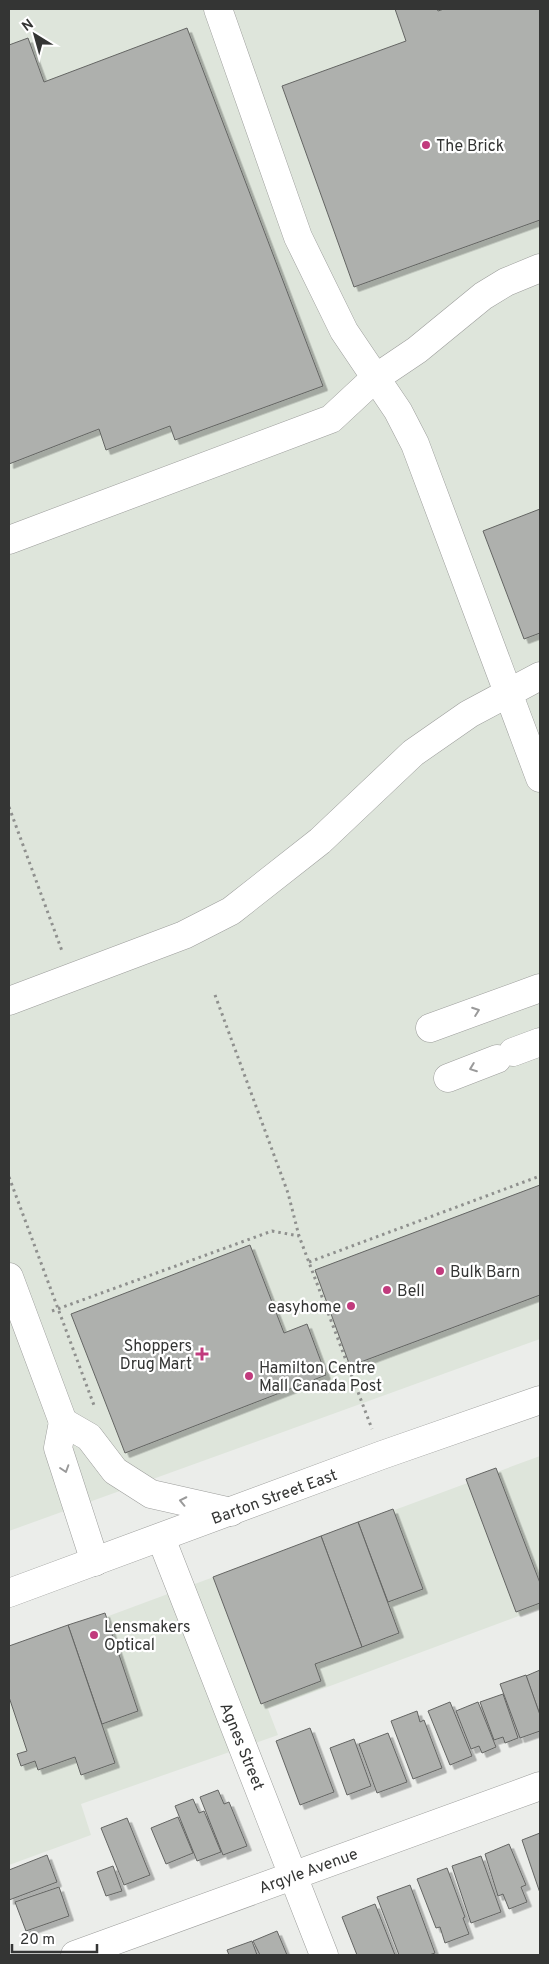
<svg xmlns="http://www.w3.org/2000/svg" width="549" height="1964" font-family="Overpass,sans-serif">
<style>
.built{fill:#dee5db}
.building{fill:#aeb0ad;stroke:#646563;filter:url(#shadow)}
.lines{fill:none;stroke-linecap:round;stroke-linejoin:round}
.minor-casing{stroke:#9c9d9b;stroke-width:29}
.major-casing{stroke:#9c9d9b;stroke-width:29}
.path{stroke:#8f908e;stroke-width:3;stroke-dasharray:2.5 4;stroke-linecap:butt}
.minor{stroke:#fff;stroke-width:28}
.major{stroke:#fff;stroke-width:28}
.oneway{stroke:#9a9a9a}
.poi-dot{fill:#c13b7d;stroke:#fff;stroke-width:2}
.labels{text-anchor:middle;stroke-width:4.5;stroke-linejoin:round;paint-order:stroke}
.poi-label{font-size:16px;fill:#343534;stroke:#fff;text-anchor:start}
.street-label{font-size:16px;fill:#343534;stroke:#fff}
</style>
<defs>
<filter id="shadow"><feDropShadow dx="4.5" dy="4.5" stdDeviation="0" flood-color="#0004"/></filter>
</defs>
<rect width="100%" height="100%" fill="#ebedea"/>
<g class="built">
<path d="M9 9H540V1339L9 1531Z"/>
<path d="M540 1456V1608L268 1709 278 1735 81 1804 91 1835 9 1865V1653Z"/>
</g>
<g class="building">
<path d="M395 9H437L438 11 444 9H540V220L354 287 282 86 406 41Z"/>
<path d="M187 28 323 386 175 440 170 426 106 450 99 429 9 464V45L28 38 44 82Z"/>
<path d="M540 509V633L524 639 483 531Z"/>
<path d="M540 1185V1295L350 1366 315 1270Z"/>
<path d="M250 1245 284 1333 307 1324 326 1375 125 1453 71 1314Z"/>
<path d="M496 1468 540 1583V1603L516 1612 466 1479Z"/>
<path d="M393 1509 423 1589 388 1602 358 1522Z"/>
<path d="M358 1522 399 1633 362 1647 321 1536Z"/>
<path d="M321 1536 362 1647 315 1664 321 1681 261 1704 213 1577Z"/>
<path d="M105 1613 138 1711 102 1724 68 1625Z"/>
<path d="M68 1625 115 1763 81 1775 75 1757 38 1770 35 1761 21 1766 17 1754 27 1751 9 1697V1646Z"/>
<path d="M540 1670V1715L526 1676Z"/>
<path d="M526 1675 540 1715V1731L520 1738 500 1684Z"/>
<path d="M503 1694 518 1738 505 1743 503 1737 494 1740 480 1702Z"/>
<path d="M450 1702 472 1756 450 1765 428 1711Z"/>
<path d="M478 1702 496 1747 482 1753 479 1746 471 1749 456 1711Z"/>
<path d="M417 1711 420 1722 424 1720 442 1768 413 1779 391 1721Z"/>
<path d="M310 1728 334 1792 300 1805 276 1741Z"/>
<path d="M388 1733 407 1782 377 1793 359 1744Z"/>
<path d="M354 1739 371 1786 347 1795 330 1748Z"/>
<path d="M218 1790 224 1804 229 1802 247 1846 223 1855 200 1797Z"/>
<path d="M193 1799 199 1813 204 1811 221 1852 197 1861 175 1806Z"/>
<path d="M178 1817 193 1853 166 1864 151 1828Z"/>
<path d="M127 1818 150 1875 124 1885 101 1828Z"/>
<path d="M540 1833V1893L522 1840Z"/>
<path d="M509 1844 526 1885 521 1887 527 1902 509 1909 503 1894 498 1896 485 1854Z"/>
<path d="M47 1855 57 1882 9 1900V1870Z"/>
<path d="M481 1856 501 1912 471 1923 452 1866Z"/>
<path d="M113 1866 122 1891 106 1896 97 1872Z"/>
<path d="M447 1868 465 1917 463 1918 469 1934 445 1943 440 1927 436 1928 417 1879Z"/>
<path d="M410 1885 435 1953 429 1955H399L377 1897Z"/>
<path d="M59 1887 69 1916 26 1931 15 1902Z"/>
<path d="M375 1904 395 1955H357L342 1917Z"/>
<path d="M277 1931 287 1955H260L253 1941Z"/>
<path d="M252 1941 257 1955H229L227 1950Z"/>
</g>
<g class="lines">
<defs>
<g id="minor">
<path d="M218 9 298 237 344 331 398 411 415 444 540 778"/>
<path d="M9 540 331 419 374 379 417 350 483 296 506 282 540 268"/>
<path d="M9 1001 184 935 231 911 320 841 413 753 469 714 540 676"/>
<path d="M430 1028 540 988"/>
<path d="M513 1052 540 1042"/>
<path d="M448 1078 497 1059"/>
<path d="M9 1277 63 1422"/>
<path d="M161 1538 324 1955"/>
<path d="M75 1955 540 1786"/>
</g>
<g id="major">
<path d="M95 1562 58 1448 63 1422 89 1437 115 1471 151 1494 231 1512"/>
<path d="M9 1593 382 1455 540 1400"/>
</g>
</defs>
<use href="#minor" class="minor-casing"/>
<use href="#major" class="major-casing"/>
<g class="path">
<path d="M9 807 62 951"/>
<path d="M215 995 288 1193 299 1236 372 1429"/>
<path d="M9 1177 95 1408"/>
<path d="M309 1262 540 1176"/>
<path d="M52 1311 272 1231 299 1236"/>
</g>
<use href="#minor" class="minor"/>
<use href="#major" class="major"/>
</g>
<defs><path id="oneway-chevron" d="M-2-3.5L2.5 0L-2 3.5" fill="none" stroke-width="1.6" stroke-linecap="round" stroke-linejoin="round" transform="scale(1.25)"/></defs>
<g class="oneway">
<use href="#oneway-chevron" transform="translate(476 1011) rotate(-20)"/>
<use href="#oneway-chevron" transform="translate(473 1068) rotate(159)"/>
<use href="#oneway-chevron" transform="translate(65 1469) rotate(72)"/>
<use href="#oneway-chevron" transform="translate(183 1501) rotate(-168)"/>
</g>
<g class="poi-dot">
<circle cx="426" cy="145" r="5"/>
<circle cx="440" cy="1271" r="5"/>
<circle cx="387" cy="1290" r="5"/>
<circle cx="351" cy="1306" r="5"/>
<path d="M199.5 1346.5h5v5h5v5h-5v5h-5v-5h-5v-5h5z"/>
<circle cx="249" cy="1376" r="5"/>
<circle cx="94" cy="1635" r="5"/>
</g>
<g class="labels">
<g class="poi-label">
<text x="436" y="151">The Brick</text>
<text x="450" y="1277">Bulk Barn</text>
<text x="397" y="1296">Bell</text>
<text x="341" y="1312" text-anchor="end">easyhome</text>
<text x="192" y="1351" text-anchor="end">Shoppers<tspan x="192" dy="18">Drug Mart</tspan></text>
<text x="259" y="1373">Hamilton Centre<tspan x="259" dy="18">Mall Canada Post</tspan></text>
<text x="104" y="1632">Lensmakers<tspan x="104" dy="18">Optical</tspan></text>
</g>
<g class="street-label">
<text transform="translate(274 1496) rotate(-20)" y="6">Barton Street East</text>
<text transform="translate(243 1746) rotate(68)" y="6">Agnes Street</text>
<text transform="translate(308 1870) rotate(-20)" y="6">Argyle Avenue</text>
</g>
</g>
<rect width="549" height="1964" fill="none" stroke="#343534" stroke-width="20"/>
<g transform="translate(35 35) rotate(323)" stroke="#ffffff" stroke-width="4" paint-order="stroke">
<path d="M0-4L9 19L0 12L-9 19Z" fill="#343534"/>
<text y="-8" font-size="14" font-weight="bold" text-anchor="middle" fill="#343534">N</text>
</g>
<path d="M12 1944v8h85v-8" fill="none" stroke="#343534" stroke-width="2.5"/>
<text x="20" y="1944" font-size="15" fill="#343534" stroke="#ffffff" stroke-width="4" paint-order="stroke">20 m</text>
</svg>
